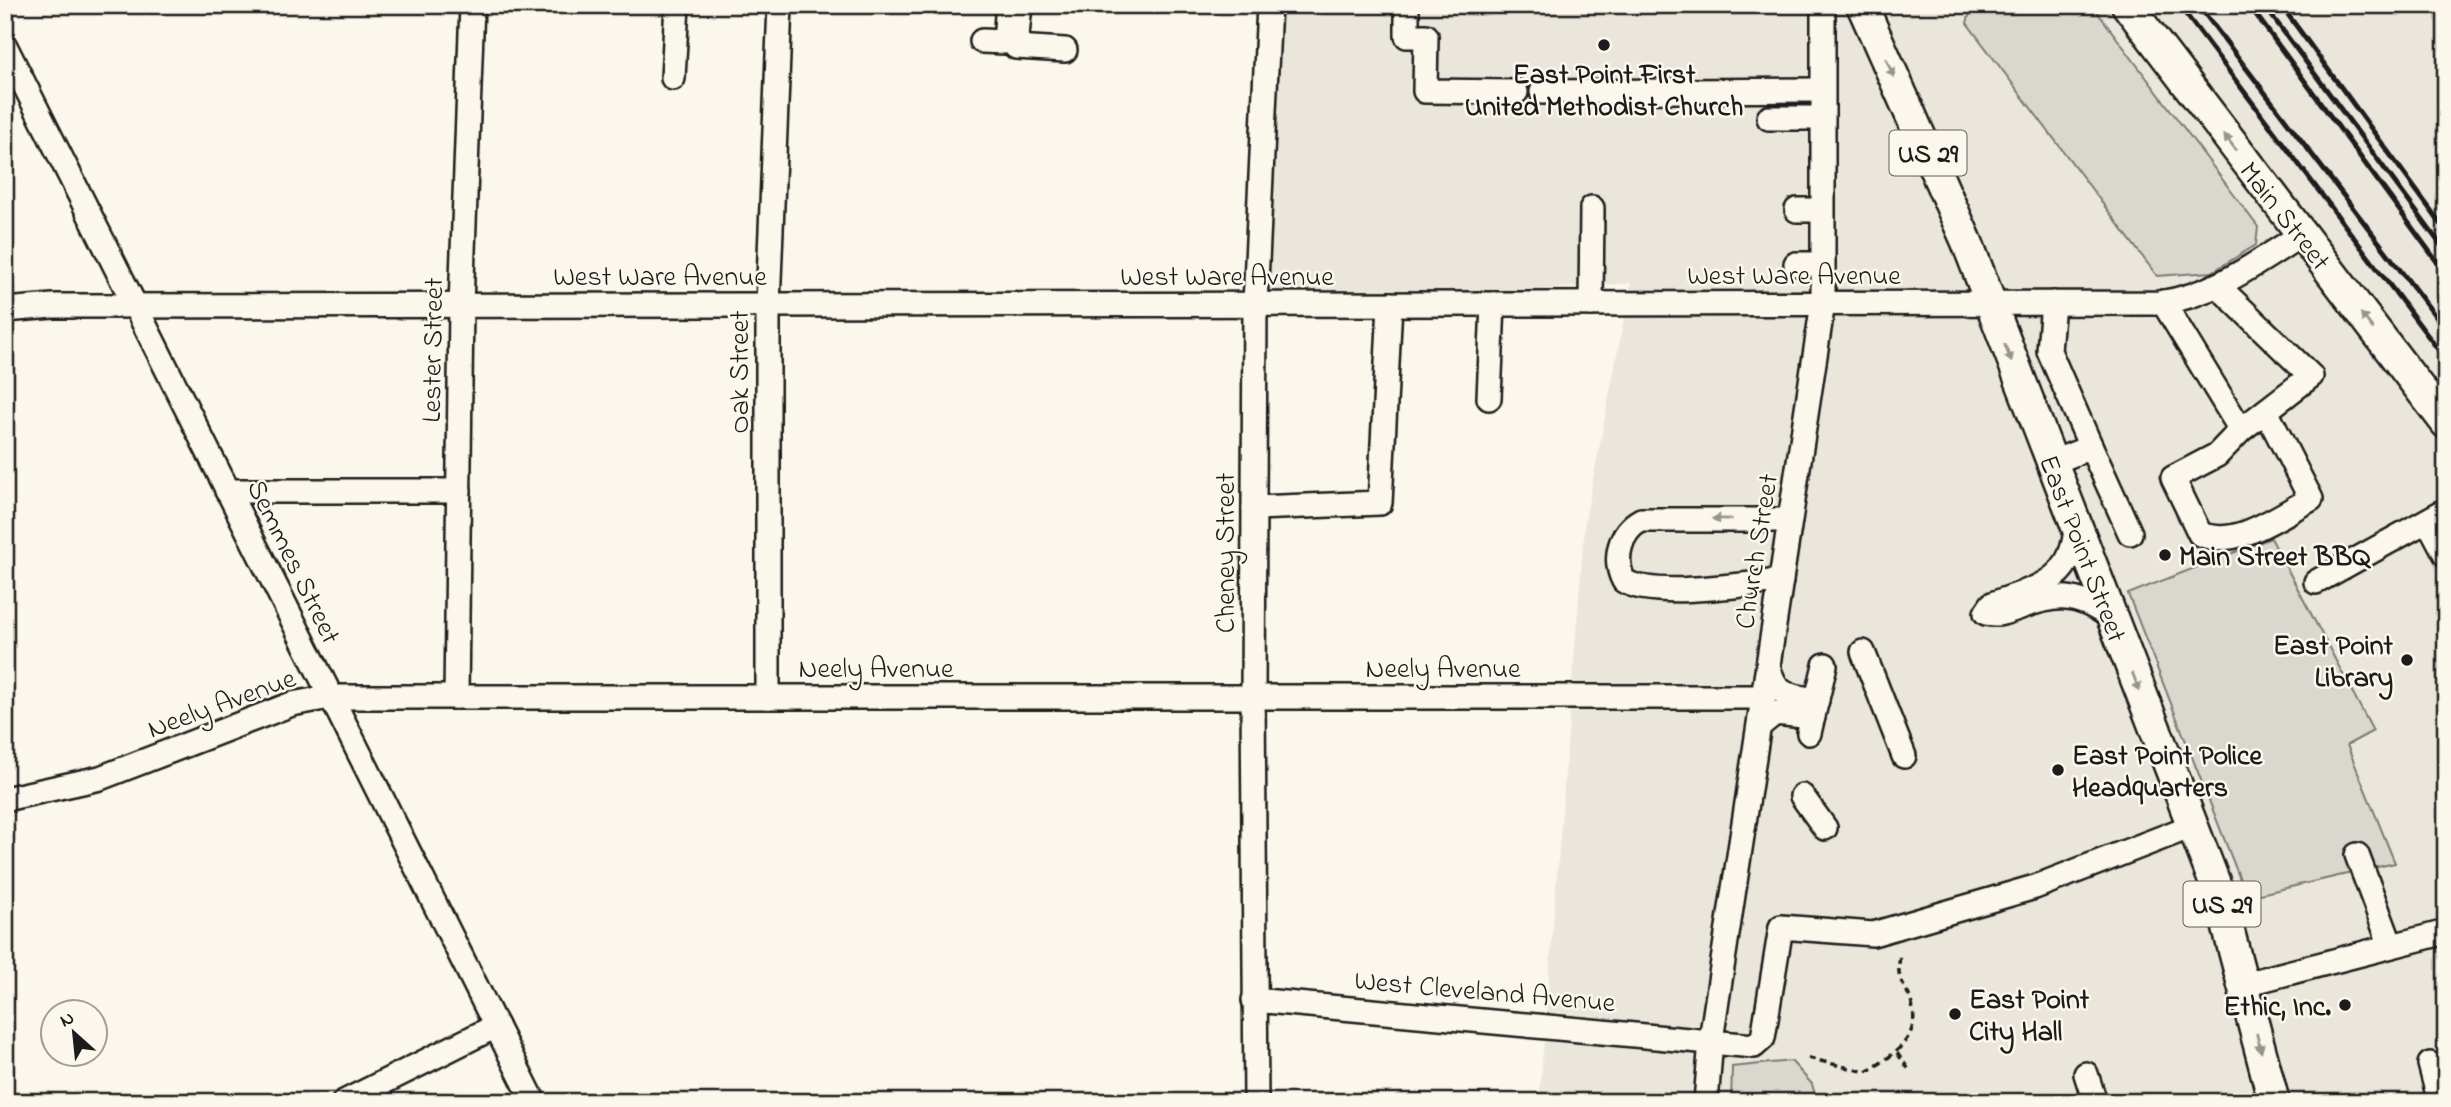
<svg xmlns="http://www.w3.org/2000/svg" width="2451" height="1107" font-family="'Indie Flower',sans-serif">
<style>
.built{fill:#eae6dc}
.green{fill:#dad7ce;stroke:#7b7a75;stroke-width:2}
.lines{fill:none;stroke-linecap:round;stroke-linejoin:round}
.minor-casing{stroke:#1c1c1c;stroke-width:28}
.major-casing{stroke:#1c1c1c;stroke-width:35}
.path{stroke:#1c1c1c;stroke-width:3.5;stroke-dasharray:7 5;stroke-linecap:butt}
.minor{stroke:#fbf7ec;stroke-width:23}
.major{stroke:#fbf7ec;stroke-width:30}
.rail{stroke:#1c1c1c;stroke-width:5}
.oneway{fill:#97948e}
.poi-dot{fill:#1c1c1c;stroke:#fbf7ec;stroke-width:2.5}
.labels{text-anchor:middle;stroke-width:5;stroke-linejoin:round;paint-order:stroke}
.shield{fill:#fbf7ec;stroke:#5f5e5a;stroke-width:2}
.shield-label{font-size:26px;font-weight:bold;fill:#1c1c1c}
.poi-label{font-size:28px;font-weight:bold;fill:#1c1c1c;stroke:#fbf7ec;text-anchor:start}
.street-label{font-size:28px;fill:#1c1c1c;stroke:#fbf7ec}
</style>
<rect width="100%" height="100%" fill="#fbf7ec"/>
<filter id="ink" filterUnits="userSpaceOnUse"><feTurbulence type="fractalNoise" baseFrequency=".0143" numOctaves="2"/><feDisplacementMap in="SourceGraphic" scale="14" xChannelSelector="R" yChannelSelector="G"/><feConvolveMatrix kernelMatrix="1 2 1 2 8 2 1 2 1" color-interpolation-filters="sRGB"/></filter>
<g filter="url(#ink)">
<path class="built" d="M1279 5H2446V1102H1539L1585 521 1631 283 1257 311Z"/>
<g class="green">
<path d="M1972 5H2092L2258 227 2256 245 2212 272 2157 276 1967 23Z"/>
<path d="M2271 538 2373 731 2347 745 2395 863 2247 897 2128 594Z"/>
<path d="M1791 1061 1812 1084 1817 1102H1731L1732 1067Z"/>
</g>
<g class="lines">
<defs>
<g id="minor">
<path d="M1020 5 1016 47 1065 50"/>
<path d="M1407 5V36H1426L1425 91 1516 92"/>
<path d="M982 41 1005 42 1007 15"/>
<path d="M5 46 534 1102"/>
<path d="M673 78 677 5"/>
<path d="M1542 92 1822 90"/>
<path d="M1769 118H1822"/>
<path d="M1797 210H1822"/>
<path d="M1796 264H1822"/>
<path d="M2163 302 2241 430 2311 376 2219 287"/>
<path d="M1591 304 1592 208"/>
<path d="M5 310 53 306 2159 303C2214 295 2255 264 2301 235"/>
<path d="M1489 398 1493 304"/>
<path d="M2241 430 2217 455 2173 478 2200 534C2237 549 2278 516 2311 499L2266 411"/>
<path d="M2091 447 2130 533"/>
<path d="M2051 463 2091 447 2049 351 2053 303"/>
<path d="M227 491H459"/>
<path d="M1254 508 1380 503 1390 304"/>
<path d="M2428 521 2446 555"/>
<path d="M2076 527C2073 582 2036 588 1992 604L1986 613C1999 616 2006 612 2018 608 2057 593 2077 593 2112 618"/>
<path d="M1781 581C1743 584 1655 599 1624 581 1613 560 1619 532 1641 520H1790"/>
<path d="M2316 582 2446 510"/>
<path d="M1863 652 1904 756"/>
<path d="M1768 666C1777 698 1788 695 1817 700"/>
<path d="M456 697 461 306 472 5"/>
<path d="M768 697V305L780 5"/>
<path d="M1759 726 1775 713 1813 717"/>
<path d="M1809 733 1825 665"/>
<path d="M1802 796 1825 828"/>
<path d="M5 799 100 778 292 704 330 697H1764"/>
<path d="M2357 855 2391 946"/>
<path d="M2245 984 2446 932"/>
<path d="M1254 1000 1754 1046 1763 1038 1781 927 1873 934 2035 887 2192 826"/>
<path d="M2430 1064 2440 1102"/>
<path d="M2086 1074 2095 1102"/>
<path d="M344 1102 496 1026"/>
<path d="M1256 1102 1253 697 1255 304 1269 5"/>
<path d="M1706 1102 1711 1040 1823 303V5"/>
</g>
<g id="major">
<path d="M1862 5 1967 242 2219 894 2274 1102"/>
<path d="M2127 5 2446 423"/>
</g>
</defs>
<use href="#minor" class="minor-casing"/>
<use href="#major" class="major-casing"/>
<g class="path">
<path d="M1897 1053 1910 1071"/>
<path d="M1808 1058 1866 1072C1888 1059 1919 1040 1913 1010 1909 983 1893 986 1901 952"/>
</g>
<use href="#minor" class="minor"/>
<use href="#major" class="major"/>
<g class="rail">
<path d="M2179 5 2446 360"/>
<path d="M2198 5 2446 330"/>
<path d="M2249 5 2446 274"/>
<path d="M2264 5 2446 252"/>
<path d="M2281 5 2446 231"/>
</g>
</g>
<defs><path id="oneway-solid" d="M-6-.8H1V-3.2L6.5 0L1 3.2V.8H-6Z" transform="scale(1.75)"/></defs>
<g class="oneway">
<use href="#oneway-solid" transform="translate(1890 68) rotate(66)"/>
<use href="#oneway-solid" transform="translate(2230 142) rotate(-127)"/>
<use href="#oneway-solid" transform="translate(2367 321) rotate(-128)"/>
<use href="#oneway-solid" transform="translate(2008 353) rotate(69)"/>
<use href="#oneway-solid" transform="translate(1722 519) rotate(-179)"/>
<use href="#oneway-solid" transform="translate(2136 682) rotate(69)"/>
<use href="#oneway-solid" transform="translate(2259 1043) rotate(76)"/>
</g>
</g>
<g class="poi-dot">
<circle cx="1604" cy="45" r="7"/>
<circle cx="2165" cy="555" r="7"/>
<circle cx="2407" cy="660" r="7"/>
<circle cx="2058" cy="770" r="7"/>
<circle cx="2345" cy="1005" r="7"/>
<circle cx="1955" cy="1014" r="7"/>
</g>
<g class="labels">
<g class="shield">
<rect x="1889.5" y="130.5" width="77" height="45" rx="5"/>
<rect x="2183.5" y="881.5" width="77" height="45" rx="5"/>
</g>
<g class="shield-label">
<text x="1928" y="162">US 29</text>
<text x="2222" y="913">US 29</text>
</g>
<g class="poi-label">
<text x="1604" y="83" text-anchor="middle">East Point First<tspan x="1604" dy="32">United Methodist Church</tspan></text>
<text x="2179" y="565">Main Street BBQ</text>
<text x="2393" y="654" text-anchor="end">East Point<tspan x="2393" dy="32">Library</tspan></text>
<text x="2072" y="764">East Point Police<tspan x="2072" dy="32">Headquarters</tspan></text>
<text x="1969" y="1008">East Point<tspan x="1969" dy="32">City Hall</tspan></text>
<text x="2331" y="1015" text-anchor="end">Ethic, Inc.</text>
</g>
<g class="street-label">
<text transform="translate(2286 215) rotate(52)" y="10">Main Street</text>
<text x="1794" y="284">West Ware Avenue</text>
<text x="660" y="285">West Ware Avenue</text>
<text x="1227" y="285">West Ware Avenue</text>
<text transform="translate(431 350) rotate(-89)" y="10">Lester Street</text>
<text transform="translate(738 372) rotate(-90)" y="10">Oak Street</text>
<text transform="translate(2084 548) rotate(69)" y="10">East Point Street</text>
<text transform="translate(1755 551) rotate(-81)" y="10">Church Street</text>
<text transform="translate(1224 553) rotate(-90)" y="10">Cheney Street</text>
<text transform="translate(295 561) rotate(64)" y="10">Semmes Street</text>
<text x="876" y="677">Neely Avenue</text>
<text x="1443" y="677">Neely Avenue</text>
<text transform="translate(221 702) rotate(-20)" y="10">Neely Avenue</text>
<text transform="translate(1485 990) rotate(5)" y="10">West Cleveland Avenue</text>
</g>
</g>
<rect width="2451" height="1107" fill="none" stroke="#fbf7ec" stroke-width="28"/>
<rect x="14" y="14" width="2423" height="1079" fill="none" stroke="#1c1c1c" stroke-width="2.5" filter="url(#ink)"/>
<g transform="translate(74 1033) rotate(333)"><circle r="33" fill="#fbf7ec" stroke="#a29f99" stroke-width="2"/>
<path d="M0-5L12 26L0 18L-12 26Z" fill="#1c1c1c"/>
<text y="-10" font-size="19" font-weight="bold" text-anchor="middle" fill="#1c1c1c">N</text>
</g>
</svg>
